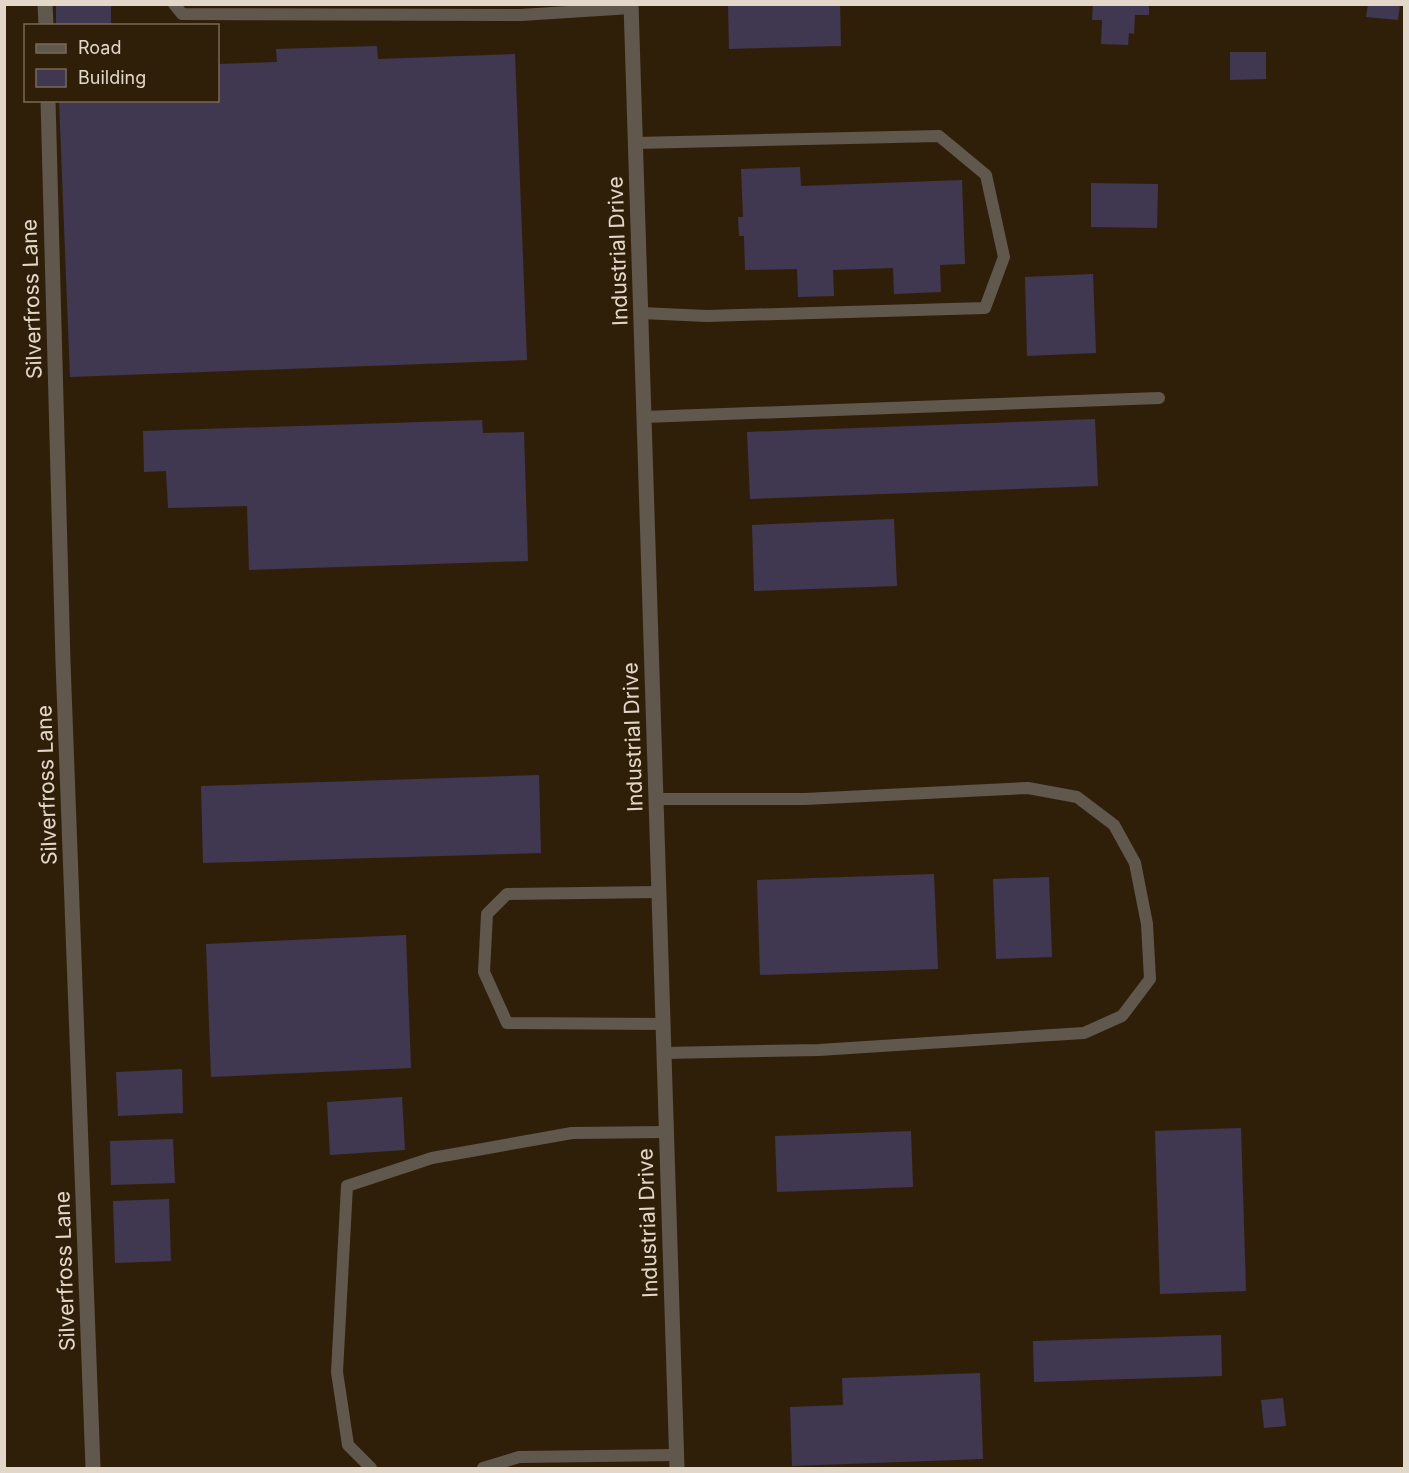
<svg xmlns="http://www.w3.org/2000/svg" width="1409" height="1473" font-family="Inter,sans-serif">
<style>
.building{fill:#403851}
.lines{fill:none;stroke-linecap:round;stroke-linejoin:round}
.lane{stroke:#60574d;stroke-width:12}
.street{stroke:#60574d;stroke-width:15}
.labels{text-anchor:middle;stroke-width:4.5;stroke-linejoin:round;paint-order:stroke}
.street-label{font-size:21px;fill:#e3d7ca;stroke:#301f08}
</style>
<rect width="100%" height="100%" fill="#301f08"/>
<g class="building">
<rect x="56" y="4" width="55" height="22"/>
<path d="M728 4H840L841 46 729 49Z"/>
<path d="M1093 4H1149V15H1135L1134 34 1129 33 1128 45 1101 44 1102 20H1092Z"/>
<path d="M1368 4H1400L1398 20 1366 17Z"/>
<path d="M377 46 378 59 515 54 527 360 70 377 59 100H218V64L277 62 276 49Z"/>
<path d="M1230 52H1266V79L1230 80Z"/>
<path d="M800 167 801 186 962 180 965 264 940 265 941 292 894 294 893 268 833 270 834 296 798 297 797 269 745 270 744 236H739L738 217H743L741 169Z"/>
<path d="M1091 183 1158 184 1157 228 1091 227Z"/>
<path d="M1093 274 1096 353 1027 356 1025 277Z"/>
<path d="M1095 419 1098 486 750 499 747 432Z"/>
<path d="M482 420 483 433 524 432 528 561 249 570 247 506 168 508 166 471 144 472 143 431Z"/>
<path d="M894 519 897 586 754 591 752 525Z"/>
<path d="M539 775 541 853 203 863 201 786Z"/>
<path d="M934 874 938 969 760 975 757 880Z"/>
<path d="M1049 877 1052 957 996 959 993 879Z"/>
<path d="M406 935 411 1068 211 1077 206 944Z"/>
<path d="M182 1069 183 1113 118 1116 116 1072Z"/>
<path d="M402 1097 405 1150 330 1155 327 1102Z"/>
<path d="M1241 1128 1246 1291 1160 1294 1155 1131Z"/>
<path d="M911 1131 913 1187 777 1192 775 1136Z"/>
<path d="M173 1139 175 1183 111 1185 110 1141Z"/>
<path d="M169 1199 171 1261 115 1263 113 1201Z"/>
<path d="M1221 1335 1222 1376 1034 1382 1033 1341Z"/>
<path d="M980 1373 983 1459 792 1466 790 1407 843 1405 842 1378Z"/>
<path d="M1283 1398 1286 1426 1264 1428 1261 1400Z"/>
</g>
<g class="lines">
<g class="lane">
<path d="M174 4 182 14 521 15 631 8"/>
<path d="M636 143 939 136 986 175 1004 257 985 308 707 316 641 313"/>
<path d="M644 417 1159 398"/>
<path d="M656 799H805L1028 788 1077 797 1114 825 1135 863 1147 924 1150 979 1122 1016 1084 1033 819 1050 664 1053"/>
<path d="M659 892 507 894 487 914 484 972 507 1023 663 1024"/>
<path d="M371 1468 348 1445 337 1372 347 1186 432 1158 572 1133 667 1132"/>
<path d="M483 1468 519 1457 677 1455"/>
</g>
<g class="street">
<path d="M45 4 46 26"/>
<path d="M631 4 677 1468"/>
<path d="M48 100 63 662 93 1468"/>
</g>
</g>
<g class="labels">
<g class="street-label">
<text transform="translate(618 251) rotate(-92)" y="7">Industrial Drive</text>
<text transform="translate(32 299) rotate(-92)" y="7">Silverfross Lane</text>
<text transform="translate(633 737) rotate(-92)" y="7">Industrial Drive</text>
<text transform="translate(47 785) rotate(-92)" y="7">Silverfross Lane</text>
<text transform="translate(648 1223) rotate(-92)" y="7">Industrial Drive</text>
<text transform="translate(65 1271) rotate(-92)" y="7">Silverfross Lane</text>
</g>
</g>
<rect width="1409" height="1473" fill="none" stroke="#e3d7ca" stroke-width="12"/>
<rect x="24" y="24" width="195" height="78" fill="#301f08" stroke="#786956" stroke-width="1.5"/>
<rect x="36" y="44" width="30" height="9" fill="#60574d" stroke="#786956" stroke-width="1.5"/>
<text x="78" y="54" font-size="18" fill="#e3d7ca">Road</text>
<rect x="36" y="69" width="30" height="18" fill="#403851" stroke="#786956" stroke-width="1.5"/>
<text x="78" y="84" font-size="18" fill="#e3d7ca">Building</text>
</svg>
